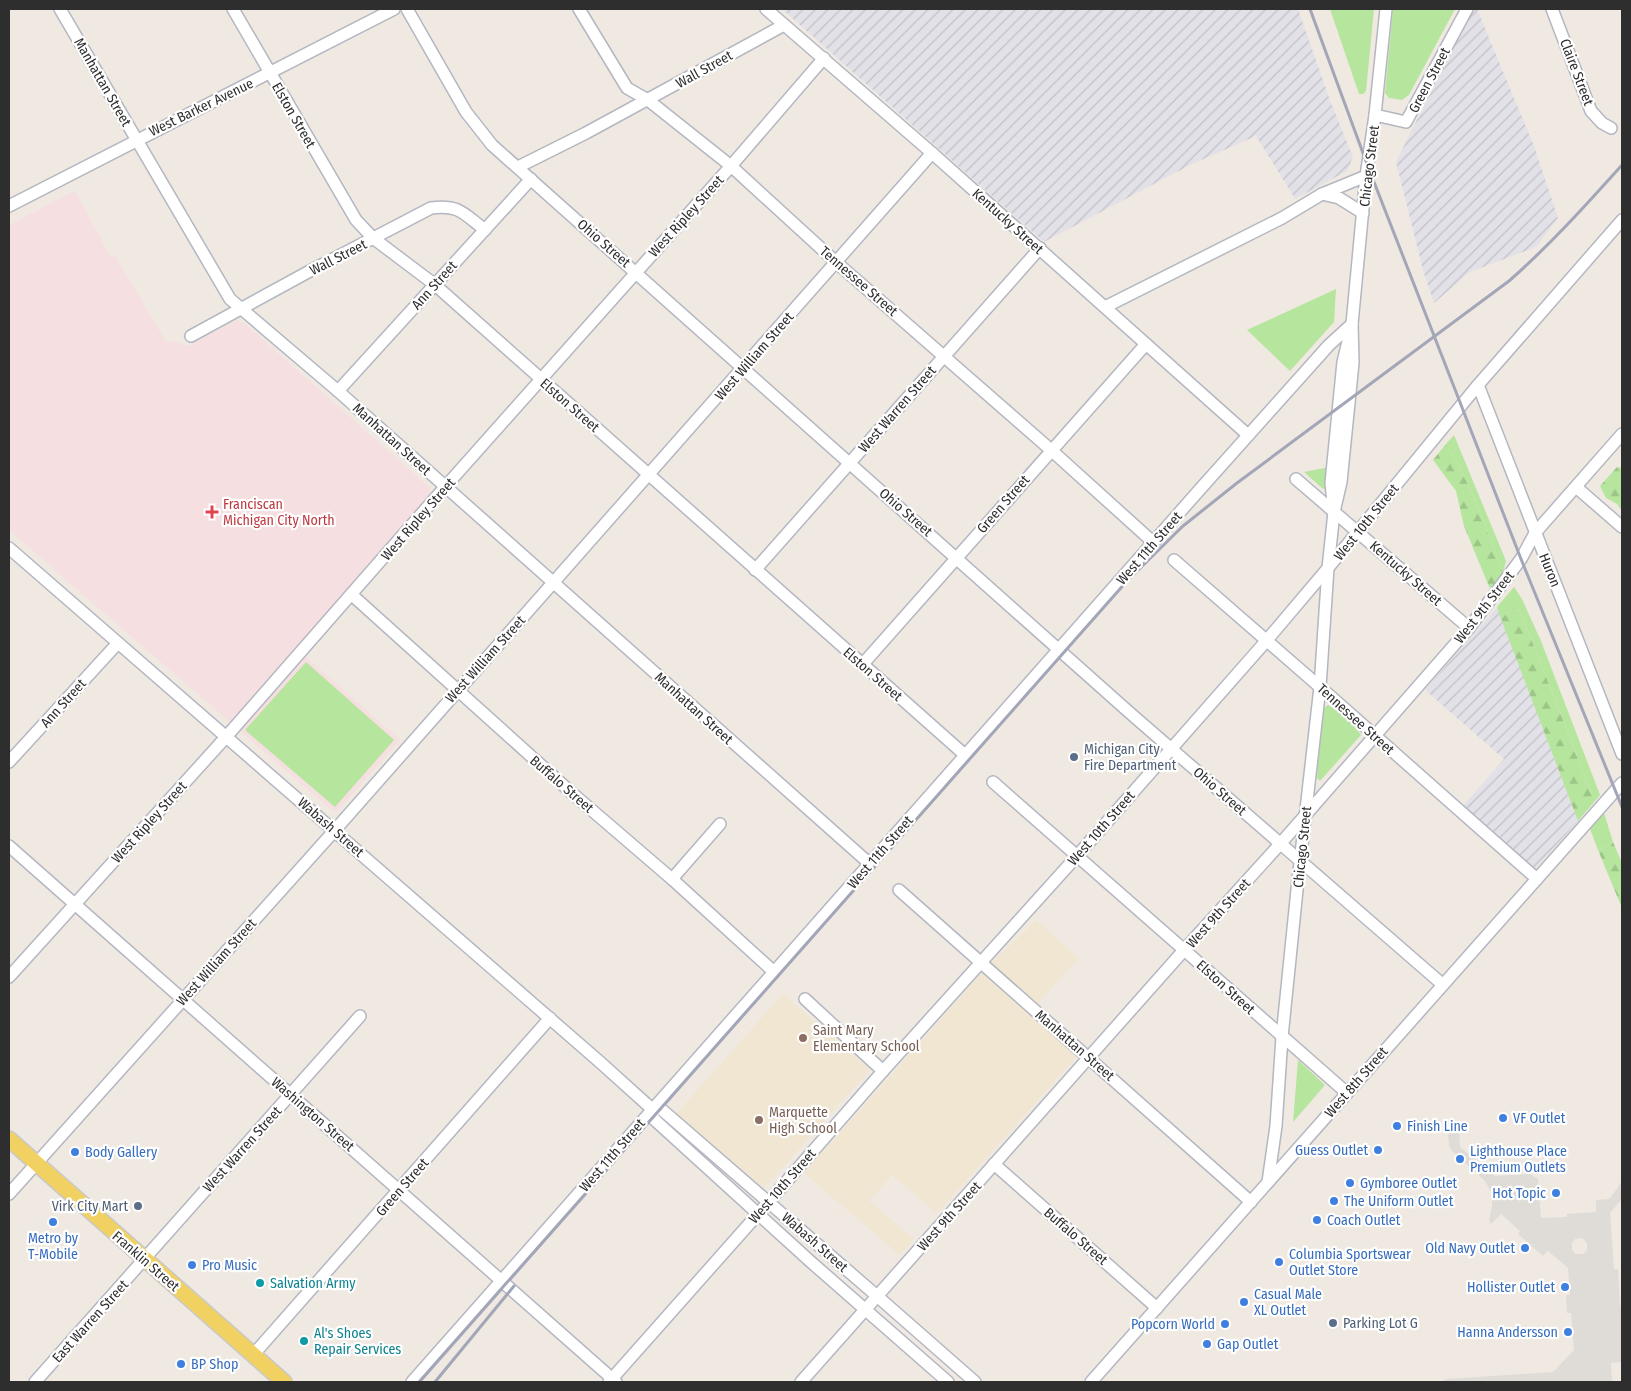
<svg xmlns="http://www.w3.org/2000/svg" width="1631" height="1391" font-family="'Fira Sans Condensed',sans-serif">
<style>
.industrial{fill:url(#industrial-furrows)}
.education{fill:#f0e6d1}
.medical{fill:#f5dfe0}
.grass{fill:#b6e59e}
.forest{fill:url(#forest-firs)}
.plaza{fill:#dfdcd8;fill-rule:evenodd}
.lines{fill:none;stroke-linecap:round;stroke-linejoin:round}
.minor-casing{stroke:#b4b7c1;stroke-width:14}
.major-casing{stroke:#c9c9c9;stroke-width:18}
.minor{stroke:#fff;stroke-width:11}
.major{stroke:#f2d163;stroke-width:15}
.rail{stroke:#a3a6b8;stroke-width:3}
.health-dot{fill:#e0444e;stroke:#fff;stroke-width:2}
.service-dot{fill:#5c6f8a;stroke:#fff;stroke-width:2}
.education-dot{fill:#8d6e63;stroke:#fff;stroke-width:2}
.shop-dot{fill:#3f7fe0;stroke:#fff;stroke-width:2}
.culture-dot{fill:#0f9aa8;stroke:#fff;stroke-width:2}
.labels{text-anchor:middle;stroke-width:4.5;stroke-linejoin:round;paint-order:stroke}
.street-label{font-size:14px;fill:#2e2e2e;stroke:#fff}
.health-label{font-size:14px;fill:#be3a42;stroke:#fff;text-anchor:start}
.service-label{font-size:14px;fill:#4e5e75;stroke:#fff;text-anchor:start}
.education-label{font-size:14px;fill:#785e54;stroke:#fff;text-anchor:start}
.shop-label{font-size:14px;fill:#366cbe;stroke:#fff;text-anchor:start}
.culture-label{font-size:14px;fill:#0d838f;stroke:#fff;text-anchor:start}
</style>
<defs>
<pattern id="industrial-furrows" width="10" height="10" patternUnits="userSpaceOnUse" patternTransform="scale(1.25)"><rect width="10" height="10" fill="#e3e1e8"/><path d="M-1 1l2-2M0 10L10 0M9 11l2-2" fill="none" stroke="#c3c1c7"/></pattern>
<pattern id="forest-firs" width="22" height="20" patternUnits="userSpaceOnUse" patternTransform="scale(1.25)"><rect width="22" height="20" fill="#b6e59e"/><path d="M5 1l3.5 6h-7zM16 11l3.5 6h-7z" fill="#9dc588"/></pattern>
</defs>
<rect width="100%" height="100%" fill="#efe9e1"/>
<g class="industrial">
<path d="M782 9H1298L1331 103 1353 157 1347 171 1295 199 1256 136 1190 165 1044 242Z"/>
<path d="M1472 9H1477L1534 146 1558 218 1536 247 1470 272 1434 303 1423 270 1396 162Z"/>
<path d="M1497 607 1578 821 1535 869 1463 806 1504 759 1425 690Z"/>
</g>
<g class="education">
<path d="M1036 920 1078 958 1030 1013 1077 1056 937 1213 892 1175 869 1201 914 1239 900 1255 804 1173 982 973Z"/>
<path d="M783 994 870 1070 764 1188 676 1114Z"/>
</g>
<path class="medical" d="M75 191 111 258 115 256 166 342 173 341 189 346 236 320 244 323 430 488 431 494 296 648 400 740 338 810 334 811 330 809 9 530V225Z"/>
<g class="grass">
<path d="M1330 9H1374L1366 91 1363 94H1359Z"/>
<path d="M1393 9H1455L1409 95 1402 100 1389 98 1385 93Z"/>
<path d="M1336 289 1334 322 1290 371 1247 330Z"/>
<path d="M1454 435 1506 561 1503 572C1486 528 1471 483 1446 444Z"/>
<path d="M1330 467 1328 490 1322 488 1304 472Z"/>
<path d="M1514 587 1522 599 1541 641 1600 795 1595 801 1520 611 1513 607 1501 619 1497 607Z"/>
<path d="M306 662 394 740 335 807 245 730Z"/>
<path d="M1328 705C1340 711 1353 724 1361 735L1320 781 1317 778 1322 715 1324 708Z"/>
<path d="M1604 813 1613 842 1598 850 1590 829Z"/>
<path d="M1298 1060 1325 1085 1293 1122Z"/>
</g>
<g class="forest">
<path d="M1446 444C1471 483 1486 528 1503 572L1490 589 1464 526 1456 491 1433 460Z"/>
<path d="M1617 467 1622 468V511L1617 504 1606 498 1600 486Z"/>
<path d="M1513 607 1520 611 1595 801 1578 821 1501 619Z"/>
<path d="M1613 842 1622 863V908L1598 850Z"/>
</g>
<path class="plaza" d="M1455 1126 1459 1127 1460 1147 1495 1176 1530 1174 1538 1179 1541 1218 1567 1217V1214L1596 1212V1200L1609 1199 1622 1182V1199L1610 1213 1614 1269H1618L1620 1305 1622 1306V1362L1611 1363 1612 1382H1442V1381L1447 1379 1553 1372 1574 1350 1571 1313H1567L1566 1295H1570L1568 1268 1548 1251 1543 1256 1518 1234 1520 1231 1501 1214 1491 1224 1489 1220 1492 1206V1193L1484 1180 1452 1151 1449 1145 1448 1135ZM1582 1238 1587 1243V1250L1583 1254H1576L1572 1250V1243L1575 1239Z"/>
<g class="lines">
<defs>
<g id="minor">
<path d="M60 9 230 299 338 391 870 864"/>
<path d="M233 9 356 220 373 238 434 284 965 755"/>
<path d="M407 9 466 112 492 145 1130 713 1442 984"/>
<path d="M579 9 627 88 648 100 731 166 837 263 1051 450 1154 543"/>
<path d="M766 9 932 153 1248 435"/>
<path d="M1552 9 1591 111 1602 123 1611 128"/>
<path d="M1375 115 1406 122 1467 9"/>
<path d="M518 167 586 133 784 25"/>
<path d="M1322 194 1339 198 1363 213"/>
<path d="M9 206 394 9"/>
<path d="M1105 307 1282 218 1322 194 1366 176"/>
<path d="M191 336 308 272 431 208C459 204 464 214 485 230"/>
<path d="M1478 385 1622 754"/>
<path d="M338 391 531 179"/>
<path d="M1296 479 1469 628"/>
<path d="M1576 487 1622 527"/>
<path d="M1333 503 1331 483 1343 362 1348 341"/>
<path d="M9 548 601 1063 652 1109 653 1118 657 1122 811 1262 948 1382"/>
<path d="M1174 560 1320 687 1537 879"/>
<path d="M755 570 1040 248"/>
<path d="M352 595 573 794 672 879 774 972"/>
<path d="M862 665 1146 344"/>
<path d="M9 762 117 644"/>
<path d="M993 782 1347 1093"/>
<path d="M9 846 616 1382"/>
<path d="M672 879 720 824"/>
<path d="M899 890 1251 1202"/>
<path d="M9 977 226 737 445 487 731 166 824 58"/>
<path d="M805 999 883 1071"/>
<path d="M652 1109H661L877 1296 975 1382"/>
<path d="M994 1164 1157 1308"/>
<path d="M1268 1182 1276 1126 1282 1037 1298 880 1320 687 1328 568 1334 512 1341 482 1353 363 1352 324 1366 176 1375 115 1386 9"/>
<path d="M9 1194 335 830 932 153"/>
<path d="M253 1355 550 1018"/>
<path d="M35 1382 360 1016"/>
<path d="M412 1382 1202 487 1329 345 1352 324"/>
<path d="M609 1382 758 1214 883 1071 1077 856 1267 640 1328 568 1478 385 1622 220"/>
<path d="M801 1382 1185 949 1281 843 1469 628 1521 559 1535 533 1622 434"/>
<path d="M1091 1382 1622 783"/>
</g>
<path id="major" d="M9 1139 284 1382"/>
</defs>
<use href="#minor" class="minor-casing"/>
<use href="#major" class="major-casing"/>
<use href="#minor" class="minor"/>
<use href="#major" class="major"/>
<g class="rail">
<path d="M1310 9 1367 164 1456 392 1521 559 1622 807"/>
<path d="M419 1382 1127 581 1183 526 1237 483 1509 281C1550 245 1586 205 1622 165"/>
<path d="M435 1382 514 1286"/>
</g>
</g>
<path class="health-dot" d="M209.5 504.5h5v5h5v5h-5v5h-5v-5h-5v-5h5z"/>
<g class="service-dot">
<circle cx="1074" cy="757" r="5"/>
<circle cx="138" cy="1206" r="5"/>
<circle cx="1333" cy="1323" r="5"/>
</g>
<g class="education-dot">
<circle cx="803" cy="1038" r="5"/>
<circle cx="759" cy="1120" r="5"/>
</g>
<g class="shop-dot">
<circle cx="1503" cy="1118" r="5"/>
<circle cx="1397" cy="1126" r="5"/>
<circle cx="1378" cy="1150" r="5"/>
<circle cx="75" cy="1152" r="5"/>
<circle cx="1460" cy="1159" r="5"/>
<circle cx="1350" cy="1183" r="5"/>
<circle cx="1556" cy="1193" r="5"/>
<circle cx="1334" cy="1201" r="5"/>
<circle cx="1317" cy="1220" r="5"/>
<circle cx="53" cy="1222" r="5"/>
<circle cx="1525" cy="1248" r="5"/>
<circle cx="1279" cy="1262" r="5"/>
<circle cx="192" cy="1265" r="5"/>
<circle cx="1565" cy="1287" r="5"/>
<circle cx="1244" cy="1302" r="5"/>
<circle cx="1225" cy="1324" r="5"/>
<circle cx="1568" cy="1332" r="5"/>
<circle cx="1207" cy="1344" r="5"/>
<circle cx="181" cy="1364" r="5"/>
</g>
<g class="culture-dot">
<circle cx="260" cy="1283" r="5"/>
<circle cx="304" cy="1341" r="5"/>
</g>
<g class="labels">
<g class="street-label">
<text transform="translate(704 69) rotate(-29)" y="5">Wall Street</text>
<text transform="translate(1577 72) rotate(69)" y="5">Claire Street</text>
<text transform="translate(1429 80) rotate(-62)" y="5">Green Street</text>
<text transform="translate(103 82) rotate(60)" y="5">Manhattan Street</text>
<text transform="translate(201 107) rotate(-26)" y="5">West Barker Avenue</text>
<text transform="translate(294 115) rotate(60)" y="5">Elston Street</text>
<text transform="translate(1369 166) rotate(-83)" y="5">Chicago Street</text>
<text transform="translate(686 216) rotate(-48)" y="5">West Ripley Street</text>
<text transform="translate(1008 221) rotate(42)" y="5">Kentucky Street</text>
<text transform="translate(604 243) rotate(41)" y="5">Ohio Street</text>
<text transform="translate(338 257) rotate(-27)" y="5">Wall Street</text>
<text transform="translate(859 281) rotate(41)" y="5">Tennessee Street</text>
<text transform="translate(434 285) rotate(-48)" y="5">Ann Street</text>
<text transform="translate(754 356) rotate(-49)" y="5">West William Street</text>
<text transform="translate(570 405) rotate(41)" y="5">Elston Street</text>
<text transform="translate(897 409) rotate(-49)" y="5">West Warren Street</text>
<text transform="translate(392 439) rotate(42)" y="5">Manhattan Street</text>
<text transform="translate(1003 504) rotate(-49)" y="5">Green Street</text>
<text transform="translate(906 512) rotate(41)" y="5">Ohio Street</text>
<text transform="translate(418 519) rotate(-49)" y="5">West Ripley Street</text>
<text transform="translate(1366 522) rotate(-51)" y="5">West 10th Street</text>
<text transform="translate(1149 548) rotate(-49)" y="5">West 11th Street</text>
<text transform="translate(1550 570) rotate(68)" y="5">Huron</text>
<text transform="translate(1406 573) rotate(41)" y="5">Kentucky Street</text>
<text transform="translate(1484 607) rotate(-52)" y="5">West 9th Street</text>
<text transform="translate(485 659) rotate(-48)" y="5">West William Street</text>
<text transform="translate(873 674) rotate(41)" y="5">Elston Street</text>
<text transform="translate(63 703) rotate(-48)" y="5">Ann Street</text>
<text transform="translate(694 708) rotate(42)" y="5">Manhattan Street</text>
<text transform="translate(1356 719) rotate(42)" y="5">Tennessee Street</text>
<text transform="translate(562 784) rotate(41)" y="5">Buffalo Street</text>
<text transform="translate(1220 791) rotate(41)" y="5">Ohio Street</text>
<text transform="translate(149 822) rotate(-48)" y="5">West Ripley Street</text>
<text transform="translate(331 827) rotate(41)" y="5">Wabash Street</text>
<text transform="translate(1101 828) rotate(-49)" y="5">West 10th Street</text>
<text transform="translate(1302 847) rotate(-84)" y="5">Chicago Street</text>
<text transform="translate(880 852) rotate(-49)" y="5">West 11th Street</text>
<text transform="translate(1218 913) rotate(-48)" y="5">West 9th Street</text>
<text transform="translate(216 962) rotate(-48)" y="5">West William Street</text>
<text transform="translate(1226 987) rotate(42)" y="5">Elston Street</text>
<text transform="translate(1075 1045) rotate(41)" y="5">Manhattan Street</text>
<text transform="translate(1356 1082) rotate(-49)" y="5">West 8th Street</text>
<text transform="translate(313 1114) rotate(41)" y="5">Washington Street</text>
<text transform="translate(242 1149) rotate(-48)" y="5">West Warren Street</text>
<text transform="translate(612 1155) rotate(-49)" y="5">West 11th Street</text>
<text transform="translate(782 1186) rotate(-49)" y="5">West 10th Street</text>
<text transform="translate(402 1187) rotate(-49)" y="5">Green Street</text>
<text transform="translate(949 1216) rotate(-48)" y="5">West 9th Street</text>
<text transform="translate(1076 1236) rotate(41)" y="5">Buffalo Street</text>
<text transform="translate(815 1242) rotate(41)" y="5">Wabash Street</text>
<text transform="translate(146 1261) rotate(41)" y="5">Franklin Street</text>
<text transform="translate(90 1321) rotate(-48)" y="5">East Warren Street</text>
</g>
<g class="health-label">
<text x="223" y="509">Franciscan<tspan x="223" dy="16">Michigan City North</tspan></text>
</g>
<g class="service-label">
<text x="1084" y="754">Michigan City<tspan x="1084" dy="16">Fire Department</tspan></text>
<text x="128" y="1211" text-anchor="end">Virk City Mart</text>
<text x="1343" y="1328">Parking Lot G</text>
</g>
<g class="education-label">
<text x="813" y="1035">Saint Mary<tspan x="813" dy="16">Elementary School</tspan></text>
<text x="769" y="1117">Marquette<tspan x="769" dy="16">High School</tspan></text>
</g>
<g class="shop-label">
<text x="1513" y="1123">VF Outlet</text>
<text x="1407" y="1131">Finish Line</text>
<text x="1368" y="1155" text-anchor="end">Guess Outlet</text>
<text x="1470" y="1156">Lighthouse Place<tspan x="1470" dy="16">Premium Outlets</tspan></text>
<text x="85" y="1157">Body Gallery</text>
<text x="1360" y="1188">Gymboree Outlet</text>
<text x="1546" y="1198" text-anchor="end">Hot Topic</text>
<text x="1344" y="1206">The Uniform Outlet</text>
<text x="1327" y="1225">Coach Outlet</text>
<text x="53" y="1243" text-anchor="middle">Metro by<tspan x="53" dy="16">T-Mobile</tspan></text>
<text x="1515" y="1253" text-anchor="end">Old Navy Outlet</text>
<text x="1289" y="1259">Columbia Sportswear<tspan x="1289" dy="16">Outlet Store</tspan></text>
<text x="202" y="1270">Pro Music</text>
<text x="1555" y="1292" text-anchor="end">Hollister Outlet</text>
<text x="1254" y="1299">Casual Male<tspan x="1254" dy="16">XL Outlet</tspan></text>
<text x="1215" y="1329" text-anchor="end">Popcorn World</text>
<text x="1558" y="1337" text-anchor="end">Hanna Andersson</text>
<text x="1217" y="1349">Gap Outlet</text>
<text x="191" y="1369">BP Shop</text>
</g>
<g class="culture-label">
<text x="270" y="1288">Salvation Army</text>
<text x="314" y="1338">Al's Shoes<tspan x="314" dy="16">Repair Services</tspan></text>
</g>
</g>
<rect width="1631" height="1391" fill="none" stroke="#2e2e2e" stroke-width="20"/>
</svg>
